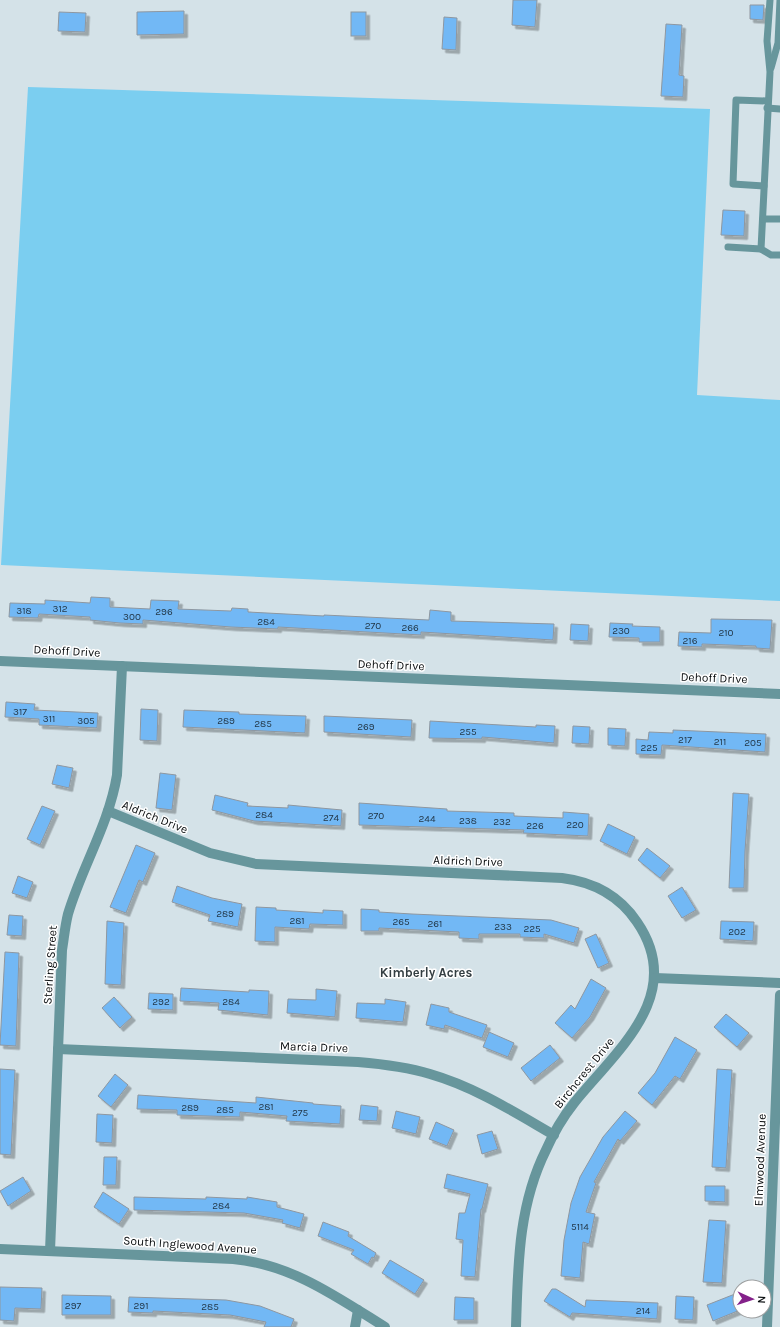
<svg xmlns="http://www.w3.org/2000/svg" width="780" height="1327" font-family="Karla,sans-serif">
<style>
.green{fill:#7bcef0}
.building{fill:#72b8f5;stroke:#8e97a0;filter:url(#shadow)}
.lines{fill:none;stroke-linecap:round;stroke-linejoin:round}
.service{stroke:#67969c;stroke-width:7}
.minor{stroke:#67969c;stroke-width:10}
.labels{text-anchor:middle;stroke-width:3;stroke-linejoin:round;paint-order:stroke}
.number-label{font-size:10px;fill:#223748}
.street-label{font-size:12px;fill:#080c0e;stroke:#fff}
.neighbourhood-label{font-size:13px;font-weight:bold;fill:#333e42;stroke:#fff}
</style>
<defs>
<filter id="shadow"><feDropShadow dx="3.5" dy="3.5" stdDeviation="0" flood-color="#0004"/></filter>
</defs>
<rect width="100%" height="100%" fill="#d4e2e8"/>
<path class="green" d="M28 87 710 109 697 395 780 400V601L1 565Z"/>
<g class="building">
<path d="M513 0H537L535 27 512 25Z"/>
<path d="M750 5H764L763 20 750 19Z"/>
<path d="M184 11V34L137 35V12Z"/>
<path d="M59 12 86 13 85 32 58 31Z"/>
<rect x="351" y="12" width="15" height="24"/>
<path d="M444 17 457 18 456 50 442 49Z"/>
<path d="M666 24 682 25 679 75 684 76 683 97 661 96Z"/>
<path d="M723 210 745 211 744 236 721 235Z"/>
<path d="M91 597 110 598V607L150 609 151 600 179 601 178 609 231 611 232 608 248 609V612L324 616V615L429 620 430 610 451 612V621L554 624 553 640 421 632V635L278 627V629L231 627 143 620V624L120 623 90 620V617L39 614 38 618 9 617 10 603 45 604V600L90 603Z"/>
<path d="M711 619 772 620 770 649 756 648V646L702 644V647L678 646 679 632 711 633Z"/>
<path d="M610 623 633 624 632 626 660 627V642H639V638L609 637Z"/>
<path d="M571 624 589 625 588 641 570 640Z"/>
<path d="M6 702 35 704 34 710 98 713 97 728 39 725V719L5 717Z"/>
<path d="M141 709 158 710 157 741 140 740Z"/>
<path d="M184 710 239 712V714L306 716 305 733 183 727Z"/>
<path d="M324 716 412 720 411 737 324 732Z"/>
<path d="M430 721 536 727V725L555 726 554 743 482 737V739L429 738Z"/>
<path d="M573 726 590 727 589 744 572 743Z"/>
<path d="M608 728 626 729 625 746 608 745Z"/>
<path d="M673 730 766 734 765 752 662 745 661 755 636 754V739L648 740 649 732 673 733Z"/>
<path d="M57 765 73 768 69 788 52 784Z"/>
<path d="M160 773 176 775 172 810 156 808Z"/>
<path d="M733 793 749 794 745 851 744 888H729Z"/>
<path d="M215 795 248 803 247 806 288 808V805L342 810 341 826 254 821 212 810Z"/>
<path d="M359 803 447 809V811L514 813V816L563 818V812L589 814 588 836 523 833 524 830 359 825Z"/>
<path d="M42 806 55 811 40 845 27 839Z"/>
<path d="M608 824 635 837 627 854 600 841Z"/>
<path d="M136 845 155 853 143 882 139 880 126 913 110 907Z"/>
<path d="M647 848 670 866 660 878 638 860Z"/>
<path d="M18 876 33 882 27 898 12 893Z"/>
<path d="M177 886 212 898 242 904 238 927 208 921 210 915 172 902Z"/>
<path d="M682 887 696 910 682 918 668 896Z"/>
<path d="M256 907 276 908V910L323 913V910L343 911V925L310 924 309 929 275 927V942L255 941Z"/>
<path d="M361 909 379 910V912L412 914 551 920 579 928 574 943 544 934V938L520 937V934H479V939L459 938V932L379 928V931H361Z"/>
<path d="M9 915 23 916 22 936 7 935Z"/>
<path d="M107 921 124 923 121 985 105 984Z"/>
<path d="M721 921 754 922 753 941 720 939Z"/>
<path d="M596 934 609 963 598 968 585 939Z"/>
<path d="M5 952 19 953 16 1046 0 1045Z"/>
<path d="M591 979 606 988 590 1017 572 1038 555 1023 571 1005 575 1009Z"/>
<path d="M181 988 249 992V990L269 991 268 1015 218 1010 219 1003 180 1001Z"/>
<path d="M316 989 337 991 335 1017 287 1013 288 999 316 1000Z"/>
<path d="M149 993 173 994V1010L148 1009Z"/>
<path d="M114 997 132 1017 120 1028 102 1008Z"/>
<path d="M385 999 406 1002 403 1022 356 1018 357 1003 385 1004Z"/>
<path d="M431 1004 449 1008V1012L487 1025 482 1038 445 1025 444 1029 426 1025Z"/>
<path d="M726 1014 749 1033 737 1047 714 1027Z"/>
<path d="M489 1032 514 1043 508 1057 483 1047Z"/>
<path d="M675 1037 697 1050 680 1079 675 1076 652 1105 638 1093 655 1073Z"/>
<path d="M550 1045 560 1058 531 1081 521 1068Z"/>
<path d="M0 1069 15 1070 11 1155 0 1154Z"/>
<path d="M717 1069 732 1070 726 1168 712 1167Z"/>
<path d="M115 1074 128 1085 111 1107 98 1096Z"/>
<path d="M138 1095 256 1103V1097L313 1103V1104L341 1106 340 1124 286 1121 287 1116 240 1112V1117L177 1115V1110L137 1109Z"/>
<path d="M361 1105 378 1107 377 1121 359 1120Z"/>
<path d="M396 1111 420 1117 416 1134 392 1128Z"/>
<path d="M625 1111 637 1121 620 1141 618 1139 594 1182 596 1183 586 1212 595 1214 589 1244 583 1242 580 1278 561 1276 564 1240 571 1203 580 1177 603 1137Z"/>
<path d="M97 1114 113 1115 112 1143 96 1142Z"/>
<path d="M436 1122 454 1130 447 1146 429 1139Z"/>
<path d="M492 1131 498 1149 482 1154 477 1135Z"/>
<path d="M104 1157H117L116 1185H103Z"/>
<path d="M447 1174 488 1184 482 1209H481L475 1277 461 1276 463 1240 456 1239 459 1213H465L470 1194 444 1188Z"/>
<path d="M23 1177 31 1191 8 1206 0 1191Z"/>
<path d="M705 1186H725V1202L705 1201Z"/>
<path d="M103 1192 129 1209 119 1224 94 1207Z"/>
<path d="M134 1197 206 1199V1197L247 1199V1197L277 1202V1207L304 1214 300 1228 282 1223 283 1220 244 1213 134 1210Z"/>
<path d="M709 1220 726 1221 722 1283 703 1282Z"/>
<path d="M323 1222 349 1232 348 1236 376 1253 374 1258 372 1257 368 1264 351 1254 354 1250 318 1236Z"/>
<path d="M390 1260 424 1280 415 1294 382 1273Z"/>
<path d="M0 1287 42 1288 41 1309 15 1308 14 1321 0 1320Z"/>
<path d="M552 1289H556L585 1307 586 1300 658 1303 657 1319 572 1313 570 1317 544 1301Z"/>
<path d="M740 1292V1310L713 1321 707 1305Z"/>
<path d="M62 1295 111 1296V1315H62Z"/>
<path d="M676 1296 694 1297 693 1320 675 1319Z"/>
<path d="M129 1297 226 1300 260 1306 294 1319 291 1327H264L266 1322 230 1315 153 1311V1313L128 1312Z"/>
<path d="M455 1297 474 1298V1320H454Z"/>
</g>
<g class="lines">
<g class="service">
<path d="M770 0 767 41 770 72 761 249 771 255H780"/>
<path d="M771 68 778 43 780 0"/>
<path d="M767 108 780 109"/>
<path d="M764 186 733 184 736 100 767 101"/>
<path d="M763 219H780"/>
<path d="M728 247 761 249"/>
</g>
<g class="minor">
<path d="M0 661 780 694"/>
<path d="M108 811 210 853 256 864 562 878C594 882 619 895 637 922 687 995 616 1051 574 1103 563 1117 553 1134 546 1150 518 1206 518 1266 516 1327"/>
<path d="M655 978 780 983"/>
<path d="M58 1049 358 1062C382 1064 407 1067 430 1074 475 1087 514 1112 554 1135"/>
<path d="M0 1249 233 1259C291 1264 337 1297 385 1327"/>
<path d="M50 1251 62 950C64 938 65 926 68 914 82 867 109 824 117 775L122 666"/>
<path d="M355 1327 358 1310"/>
<path d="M767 1327 780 995"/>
</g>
</g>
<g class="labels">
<g class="number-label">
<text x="60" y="612">312</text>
<text x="24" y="614">318</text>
<text x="164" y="615">296</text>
<text x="132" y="620">300</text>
<text x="266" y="625">284</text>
<text x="373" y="629">270</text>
<text x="410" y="631">266</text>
<text x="621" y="634">230</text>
<text x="726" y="636">210</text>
<text x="690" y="644">216</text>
<text x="20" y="715">317</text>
<text x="49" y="722">311</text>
<text x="86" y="724">305</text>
<text x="226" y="724">289</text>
<text x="263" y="727">285</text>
<text x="366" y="730">269</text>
<text x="468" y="735">255</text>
<text x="685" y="743">217</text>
<text x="720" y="745">211</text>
<text x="753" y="746">205</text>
<text x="649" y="751">225</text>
<text x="264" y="818">284</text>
<text x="376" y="819">270</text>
<text x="331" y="821">274</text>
<text x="427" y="822">244</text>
<text x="468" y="824">238</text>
<text x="502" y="825">232</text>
<text x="575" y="828">220</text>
<text x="535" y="829">226</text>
<text x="225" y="917">289</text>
<text x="297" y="924">281</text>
<text x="401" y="925">265</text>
<text x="435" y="927">261</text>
<text x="503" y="930">233</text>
<text x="532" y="932">225</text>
<text x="737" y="935">202</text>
<text x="161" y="1005">292</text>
<text x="231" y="1005">284</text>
<text x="266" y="1110">281</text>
<text x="190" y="1111">289</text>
<text x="225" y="1113">285</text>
<text x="300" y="1116">275</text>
<text x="221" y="1209">284</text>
<text x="580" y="1230">5114</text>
<text x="73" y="1309">297</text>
<text x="141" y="1309">291</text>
<text x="210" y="1310">285</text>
<text x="643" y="1314">214</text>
</g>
<g class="street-label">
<text transform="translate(67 651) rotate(3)" y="4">Dehoff Drive</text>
<text transform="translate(391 665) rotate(2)" y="4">Dehoff Drive</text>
<text transform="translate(714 678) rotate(2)" y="4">Dehoff Drive</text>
<text transform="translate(155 817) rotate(22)" y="4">Aldrich Drive</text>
<text transform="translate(468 861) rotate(2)" y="4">Aldrich Drive</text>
<text transform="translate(50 965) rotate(-86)" y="4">Sterling Street</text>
<text transform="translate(314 1047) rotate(2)" y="4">Marcia Drive</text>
<text transform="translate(584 1073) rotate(-51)" y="4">Birchcrest Drive</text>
<text transform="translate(760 1160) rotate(-88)" y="4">Elmwood Avenue</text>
<text transform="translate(190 1245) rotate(4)" y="4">South Inglewood Avenue</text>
</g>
<g class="neighbourhood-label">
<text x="426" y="977">Kimberly Acres</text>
</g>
</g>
<g transform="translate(752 1299) rotate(93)"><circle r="19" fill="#ffffff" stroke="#9c9e9f"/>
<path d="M0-3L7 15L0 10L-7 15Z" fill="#84218a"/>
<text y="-6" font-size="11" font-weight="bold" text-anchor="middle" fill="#080c0e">N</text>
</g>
</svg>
